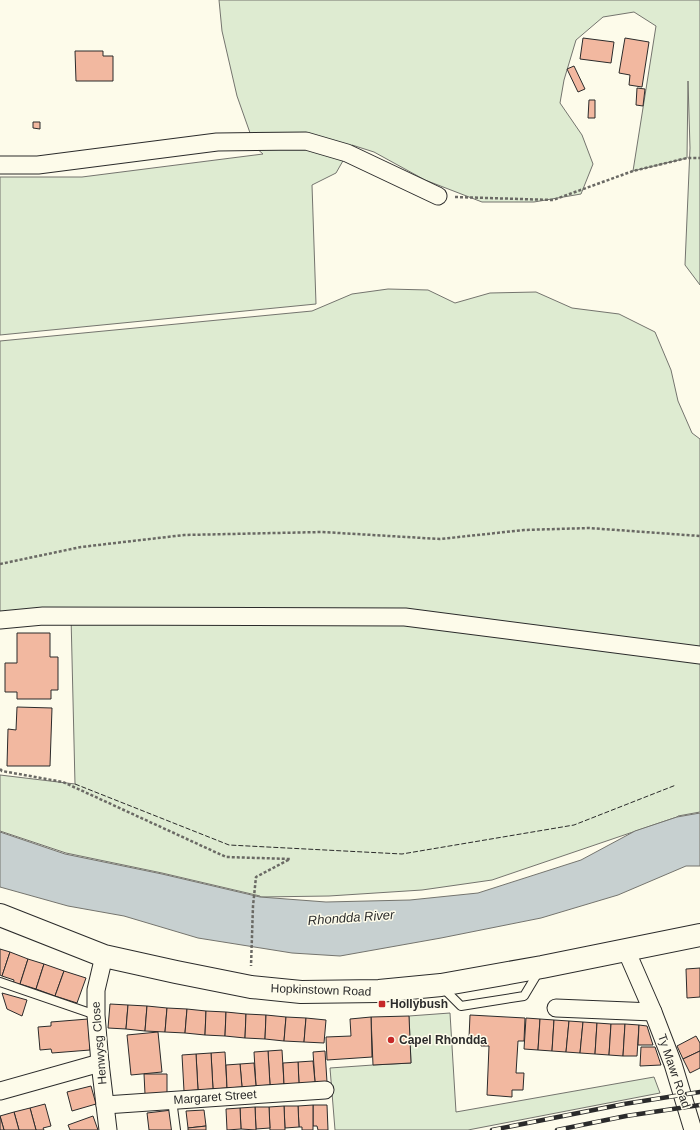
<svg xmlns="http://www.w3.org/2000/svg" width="700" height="1130" font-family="Arial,sans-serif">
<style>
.green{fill:#deebd1;stroke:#74746e}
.water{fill:#c7d0d0;stroke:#74746e}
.building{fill:#f2b8a0;stroke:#2b2b2b}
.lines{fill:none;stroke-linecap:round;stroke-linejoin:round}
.lane-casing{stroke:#2b2b2b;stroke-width:10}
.street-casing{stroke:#2b2b2b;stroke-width:19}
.primary-casing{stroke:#2b2b2b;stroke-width:24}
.path{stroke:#6a6964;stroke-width:2.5;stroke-dasharray:3 2;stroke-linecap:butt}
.lane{stroke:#fdfbea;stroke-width:8}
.street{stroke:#fdfbea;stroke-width:17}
.primary{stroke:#fdfbea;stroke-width:22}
.rail-casing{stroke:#2b2b2b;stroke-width:4.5}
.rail{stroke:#fdfbea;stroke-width:3;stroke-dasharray:9;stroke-linecap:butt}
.fence{stroke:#2b2b2b;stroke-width:1;stroke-dasharray:5 2;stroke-linecap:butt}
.poi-dot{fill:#c62828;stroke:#fdfbea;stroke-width:1.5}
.labels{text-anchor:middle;stroke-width:3;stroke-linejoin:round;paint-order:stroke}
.street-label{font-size:12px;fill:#2b2b2b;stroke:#fdfbea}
.poi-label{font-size:12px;font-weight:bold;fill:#2b2b2b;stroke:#fdfbea;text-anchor:start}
.water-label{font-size:13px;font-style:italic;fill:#2b2b2b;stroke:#fdfbea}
</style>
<rect width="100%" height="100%" fill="#fdfbea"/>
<g class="green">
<path d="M219 0H700V285L685 265 690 148 688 81 687 158 633 171 656 26 634 12 603 17 576 40 564 80 560 103 582 135 593 164 581 194 534 202H482L425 180 374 152 352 145 336 173 312 185 316 304 0 335V177H82L263 154 255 147 237 96 222 31Z"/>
<path d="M388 289 428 290 455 303 490 293 536 292 572 308 619 314 655 332 671 370 678 401 692 433 700 439V812L678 816 677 817 492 880 422 890 329 896 260 897V896L162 873 66 853 0 831V775L75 784 71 616 0 620V341L312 311 352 294Z"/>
<path d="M450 1013 456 1112 654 1077 660 1093 468 1130H335L330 1068 373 1065 411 1063 409 1016Z"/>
</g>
<path class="water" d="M700 813V866H686L618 895 541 918 441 938 340 956 292 953 198 938 124 916 68 906 0 887V832L65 854 162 874 260 897 326 902 410 900 478 893 581 860 635 831 677 817Z"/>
<g class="building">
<path d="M583 38 614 42 611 63 580 59Z"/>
<path d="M625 38 649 42 642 87 629 85 630 75 619 73Z"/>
<path d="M75 51H103V56H113V81H76Z"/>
<path d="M574 66 585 89 578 92 567 69Z"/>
<path d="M637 88 645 89 643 106 636 105Z"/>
<path d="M589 100H595V118H588Z"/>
<path d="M33 122H40V129L33 128Z"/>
<path d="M17 633H50V657H58V690H51V699H17V692H5V663H17Z"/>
<path d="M17 707 52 708 50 766H7L8 729 16 730Z"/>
<path d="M0 949 10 952 2 976 0 975Z"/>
<path d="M10 952 28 959 19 987 13 985 14 980 2 976Z"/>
<path d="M28 959 44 964 36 989 20 984Z"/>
<path d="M44 964 64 971 55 996 36 989Z"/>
<path d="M700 968V997L687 998 686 969Z"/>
<path d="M64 971 86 978 77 1003 55 996Z"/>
<path d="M2 993 27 1000 22 1016 7 1009Z"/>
<path d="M110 1004 128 1005 126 1029 108 1028Z"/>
<path d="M128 1005 147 1006 145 1031 126 1029Z"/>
<path d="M147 1006 167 1008 165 1032 145 1031Z"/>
<path d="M167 1008 187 1009 185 1033 165 1032Z"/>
<path d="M187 1009 206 1011 205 1035 185 1033Z"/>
<path d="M206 1011 226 1012 225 1036 205 1035Z"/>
<path d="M226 1012 246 1014 245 1038 225 1036Z"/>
<path d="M246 1014 266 1015 265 1039 245 1038Z"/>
<path d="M266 1015 286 1017 284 1041 265 1039Z"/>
<path d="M470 1015 525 1018 524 1041H518L516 1073H524L523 1090H512V1097L487 1095 489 1046H481V1039L469 1038Z"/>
<path d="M409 1016 411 1063 373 1065 371 1017Z"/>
<path d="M286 1017 306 1018 304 1042 284 1041Z"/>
<path d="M371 1017 372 1057 327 1060 326 1037 351 1036 350 1019Z"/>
<path d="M306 1018 326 1020 324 1043 304 1042Z"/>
<path d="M526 1018 540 1019 538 1050 524 1049Z"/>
<path d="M88 1019 90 1050 52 1053 51 1049 40 1050 38 1027 51 1026V1022Z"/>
<path d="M540 1019 554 1020 552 1051 538 1050Z"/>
<path d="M554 1020 569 1021 566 1052 552 1051Z"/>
<path d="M569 1021 583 1022 580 1053 566 1052Z"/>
<path d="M583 1022 597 1023 595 1054 580 1053Z"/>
<path d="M597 1023 611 1024 609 1055 595 1054Z"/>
<path d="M611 1024H625L623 1056 609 1055Z"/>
<path d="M625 1024 639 1025 637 1056H623Z"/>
<path d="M639 1025 647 1026 653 1045H638Z"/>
<path d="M158 1032 162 1072 131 1075 127 1035Z"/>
<path d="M696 1036 700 1043V1051L683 1059 677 1046Z"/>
<path d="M641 1047H655L661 1065 640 1066Z"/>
<path d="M282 1050 284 1084 270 1085 268 1051Z"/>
<path d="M268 1051 270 1085 256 1086 254 1052Z"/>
<path d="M325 1051 327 1082H315L313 1052Z"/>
<path d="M700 1051V1068L690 1073 683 1059Z"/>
<path d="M225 1052 227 1088 213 1089 211 1053Z"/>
<path d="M211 1053 213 1089 198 1090 196 1054Z"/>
<path d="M196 1054 198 1090 184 1091 182 1055Z"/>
<path d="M313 1061 315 1082 299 1084 298 1062Z"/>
<path d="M298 1062 299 1084H284L283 1063Z"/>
<path d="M254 1063 256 1086 242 1087 240 1064Z"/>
<path d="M240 1064 242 1087 227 1088 226 1065Z"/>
<path d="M144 1074H167V1094H145Z"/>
<path d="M91 1086 96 1104 72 1111 67 1092Z"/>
<path d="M45 1104 51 1126 43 1128 44 1130H36L30 1108Z"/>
<path d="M313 1105H327L328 1130H318L317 1126H313Z"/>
<path d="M313 1105V1130H302V1127H299L298 1106Z"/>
<path d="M284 1106H298L299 1127 285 1128Z"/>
<path d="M284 1106 285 1130H270L269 1107Z"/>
<path d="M255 1107H269L270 1128 256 1129Z"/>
<path d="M255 1107 256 1130 241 1129 240 1108Z"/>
<path d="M30 1108 36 1130H19L14 1112Z"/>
<path d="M240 1108 241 1129 227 1130 226 1109Z"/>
<path d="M172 1110 174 1130H149L147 1113Z"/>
<path d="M204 1110 206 1126 188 1128 186 1111Z"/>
<path d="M14 1112 19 1130H4L0 1116Z"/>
<path d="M0 1116 4 1130H0Z"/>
<path d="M93 1116 98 1130H70L68 1125Z"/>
<path d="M206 1126V1130H188V1128Z"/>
</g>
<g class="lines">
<defs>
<g id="lane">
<path d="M0 982 96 1015"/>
<path d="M443 988 461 1006 524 996 539 971"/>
<path d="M172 1100 176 1130"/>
</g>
<g id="street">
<path d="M0 165H38L217 142 306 141 347 153 438 196"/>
<path d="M0 620 43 616 405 617 700 655"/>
<path d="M626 950 653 1012 673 1064 693 1130"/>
<path d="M104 956 96 990V1015L100 1063 108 1130"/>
<path d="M556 1008 653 1012"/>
<path d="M0 1091 100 1063"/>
<path d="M105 1105 325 1090"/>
</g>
<path id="primary" d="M0 915 104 956 176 972 251 987 301 992 379 991 441 985 542 967 700 935"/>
</defs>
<use href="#lane" class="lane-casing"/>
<use href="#street" class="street-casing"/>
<use href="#primary" class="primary-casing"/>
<g class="path">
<path d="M455 197 553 200 633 171 687 158H700"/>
<path d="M0 564 81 547 184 535 322 532 440 539 524 530 589 528 700 536"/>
<path d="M0 769 2 771 63 782 226 857 290 859 256 877 253 906 251 966"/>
</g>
<use href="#lane" class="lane"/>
<use href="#street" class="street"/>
<use href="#primary" class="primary"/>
<defs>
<g id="rail">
<path d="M492 1130 624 1104 700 1092"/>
<path d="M557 1130 626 1116 700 1105"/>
</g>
</defs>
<use href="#rail" class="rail-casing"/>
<use href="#rail" class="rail"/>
<path class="fence" d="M75 784 229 845 402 854 574 825 676 785"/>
</g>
<g class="poi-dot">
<rect x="378" y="1000" width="8" height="8" rx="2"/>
<circle cx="391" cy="1040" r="4"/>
</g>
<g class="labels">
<g class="street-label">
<text transform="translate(321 990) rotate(2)" y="4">Hopkinstown Road</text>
<text transform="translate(99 1043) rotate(-95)" y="4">Henwysg Close</text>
<text transform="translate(674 1071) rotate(71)" y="4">Ty Mawr Road</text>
<text transform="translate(215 1097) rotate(-4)" y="4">Margaret Street</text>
</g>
<g class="poi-label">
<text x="390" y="1008">Hollybush</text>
<text x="399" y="1044">Capel Rhondda</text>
</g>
<g class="water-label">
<text transform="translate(351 917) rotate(-4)" y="5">Rhondda River</text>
</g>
</g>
</svg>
